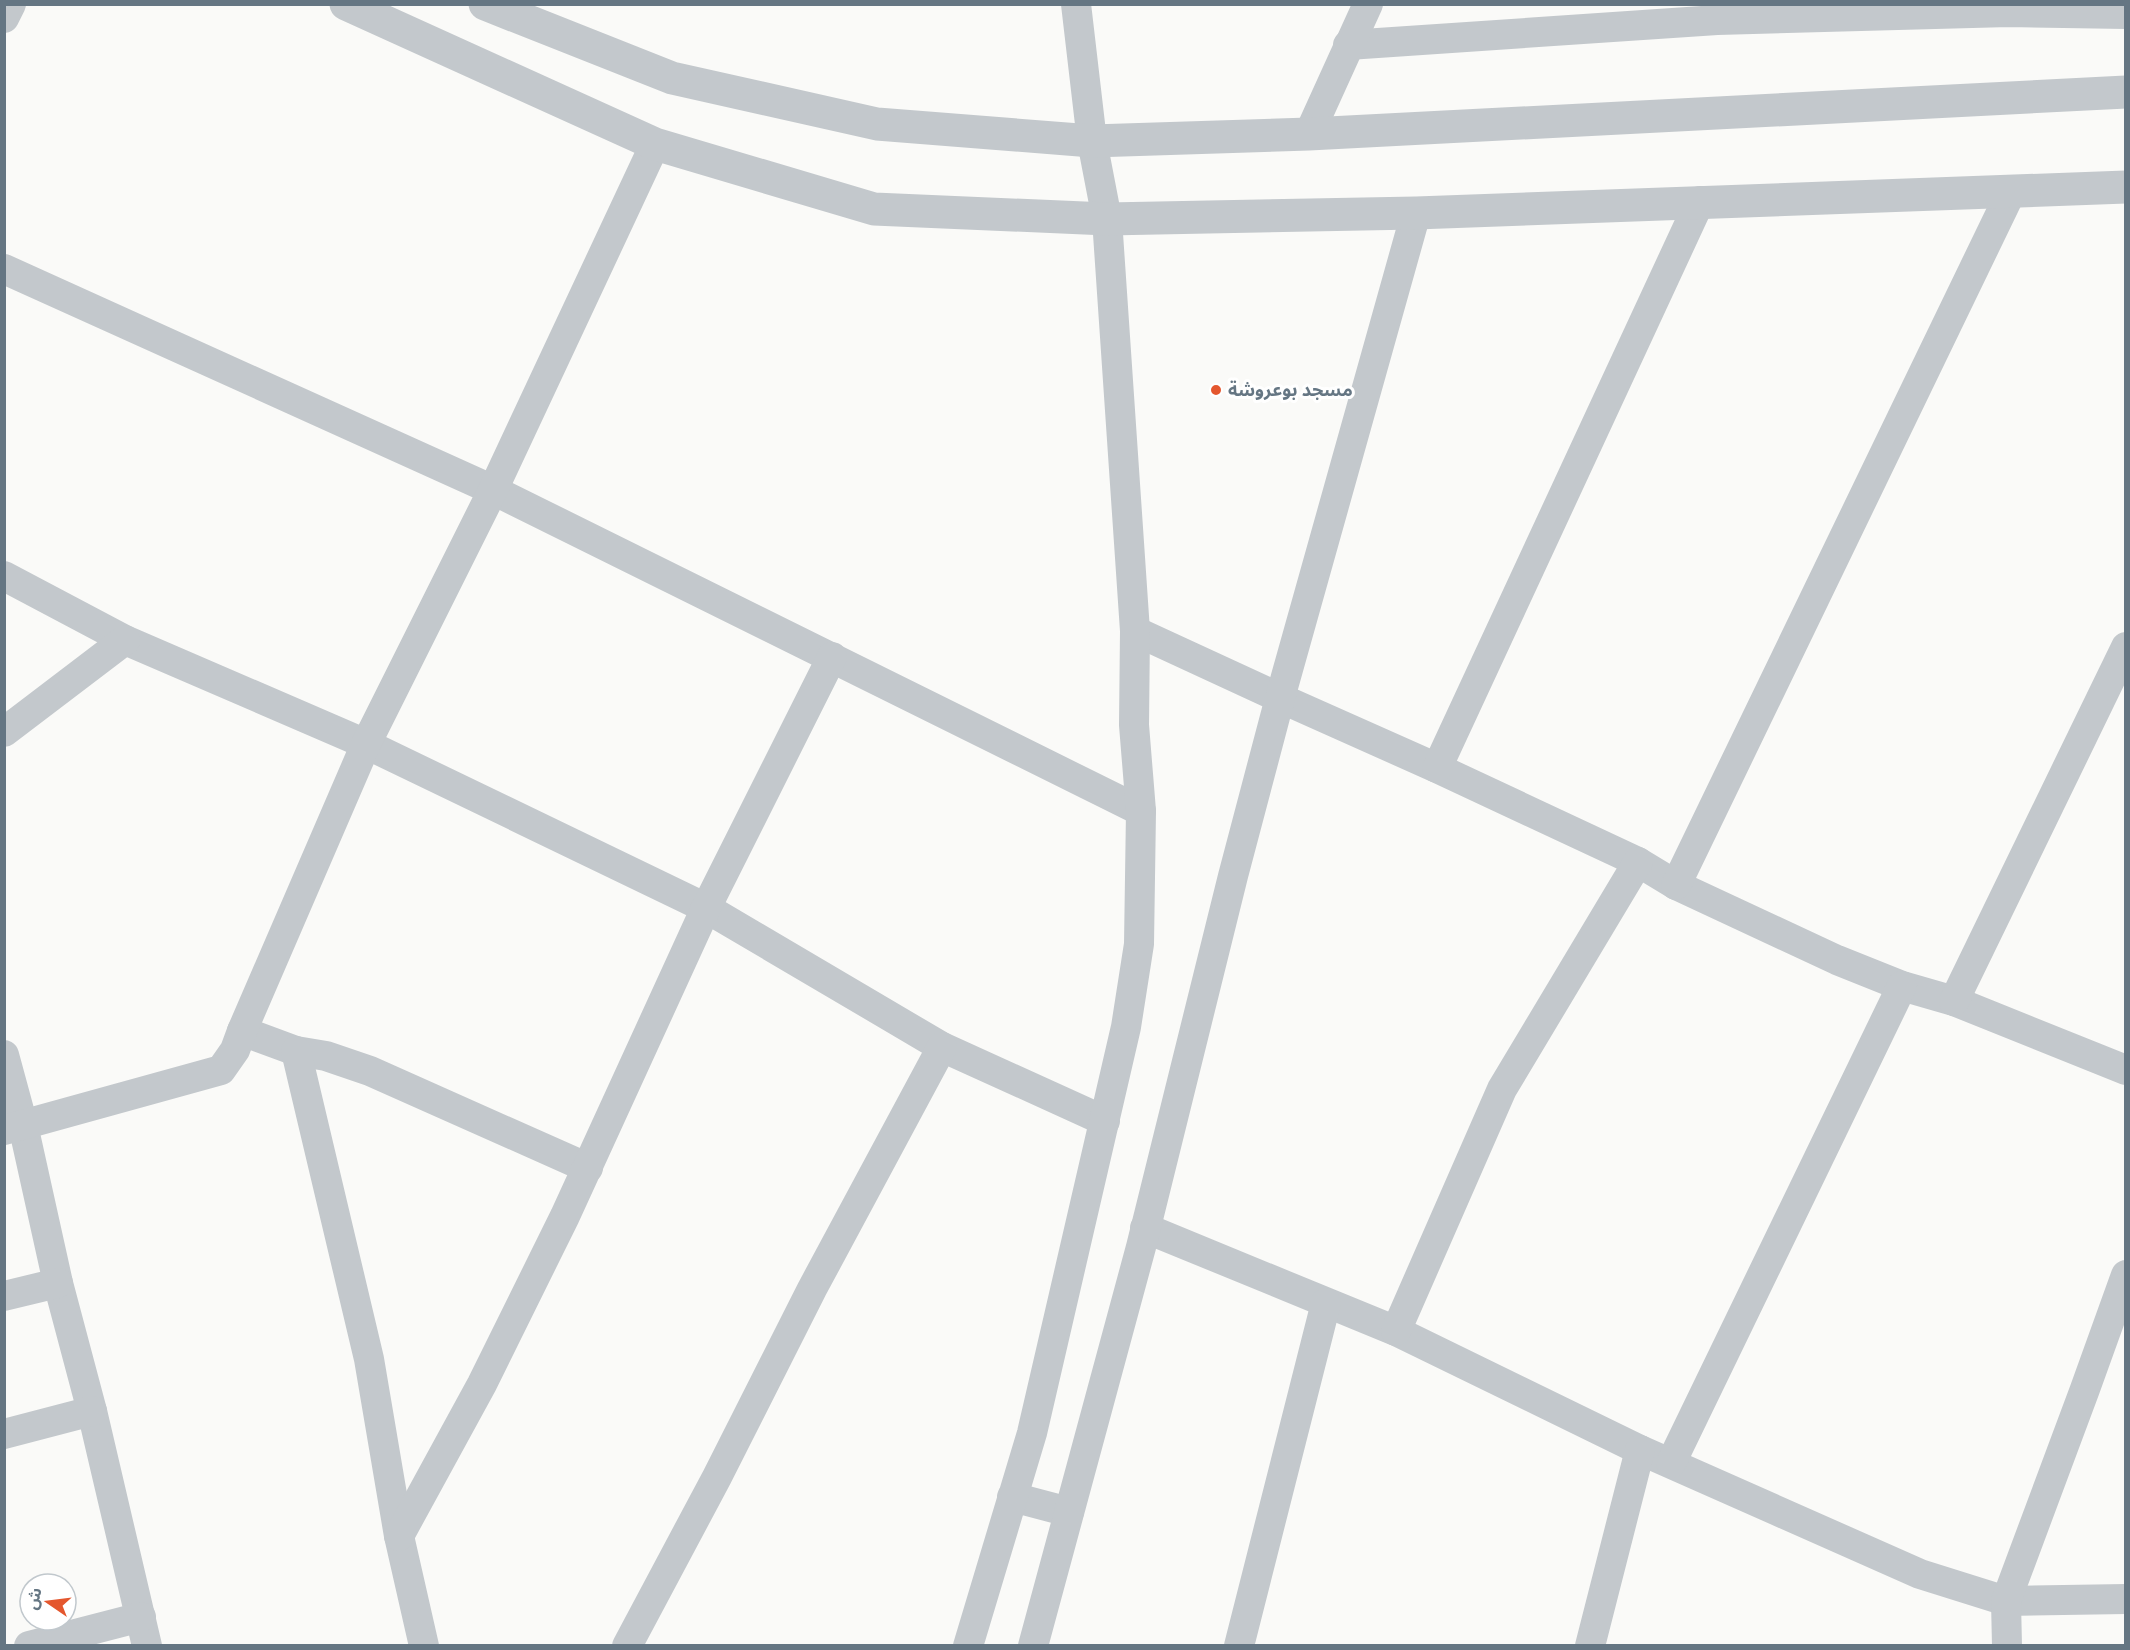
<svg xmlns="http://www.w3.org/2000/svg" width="2130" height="1650" font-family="Roboto,'Noto Sans Arabic',sans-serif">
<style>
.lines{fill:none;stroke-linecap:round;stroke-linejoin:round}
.minor{stroke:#c3c8cc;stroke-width:30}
.tertiary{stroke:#c3c8cc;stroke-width:33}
.poi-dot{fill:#e4572e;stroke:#fff;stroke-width:2}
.labels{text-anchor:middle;stroke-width:6;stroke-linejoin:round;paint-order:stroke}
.poi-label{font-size:18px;font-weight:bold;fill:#657683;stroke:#fff;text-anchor:start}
</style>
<rect width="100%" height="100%" fill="#fafaf8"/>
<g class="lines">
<g class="minor">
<path d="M4 18 11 4"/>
<path d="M1348 45 1717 20 2009 12 2126 14"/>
<path d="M1309 134 1368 4"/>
<path d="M4 269 493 490 1141 811"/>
<path d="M4 576 125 640 366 744 706 908 942 1047 1105 1121"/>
<path d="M1135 631 1280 698 1437 768 1638 862 1676 885 1837 960 1902 986 1954 1001 2126 1070"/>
<path d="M4 732 125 640"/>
<path d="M1437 768 1700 201"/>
<path d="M1676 885 2011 192"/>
<path d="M1954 1001 2126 647"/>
<path d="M242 1031 296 1051 326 1056 370 1071 588 1168"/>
<path d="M296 1051 369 1359 399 1536 424 1646"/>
<path d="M4 1055 23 1125 58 1283 92 1411 147 1646"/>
<path d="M4 1130 221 1070 235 1050 242 1031 366 744 493 490 655 144"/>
<path d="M1145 1228 1396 1331 1640 1450 1920 1574 2006 1601 2126 1599"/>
<path d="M4 1296 58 1283"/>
<path d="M1396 1331 1502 1089 1638 862"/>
<path d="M4 1434 92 1411"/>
<path d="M1671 1463 1902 986"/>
<path d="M1012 1497 1069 1512"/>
<path d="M399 1536 482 1384 565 1216 706 908 832 657"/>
<path d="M29 1646 141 1617"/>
<path d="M627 1646 717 1477 812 1289 942 1047"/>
<path d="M968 1646 1032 1433 1126 1027 1139 944 1141 811 1134 725 1135 631 1107 219 1092 141 1076 4"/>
<path d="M1033 1646 1141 1247 1233 876 1280 698 1416 213"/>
<path d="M1239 1646 1326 1303"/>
<path d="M1590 1646 1640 1450"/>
<path d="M2007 1646 2006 1601 2085 1389 2126 1275"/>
</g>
<g class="tertiary">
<path d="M346 4 655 144 874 209 1107 219 1416 213 2126 187"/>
<path d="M485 4 672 78 877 124 1092 141 1309 134 2126 92"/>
</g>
</g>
<circle class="poi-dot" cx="1216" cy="390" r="6"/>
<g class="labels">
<g class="poi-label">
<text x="1228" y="396">مسجد بوعروشة</text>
</g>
</g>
<rect width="2130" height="1650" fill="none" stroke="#657683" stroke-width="12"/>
<g transform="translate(48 1602) rotate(284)"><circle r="28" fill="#ffffff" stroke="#c1c8cd" stroke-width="1.5"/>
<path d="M0-4.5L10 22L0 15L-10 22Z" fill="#e4572e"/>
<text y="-9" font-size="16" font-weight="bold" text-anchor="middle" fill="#657683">ش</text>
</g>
</svg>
